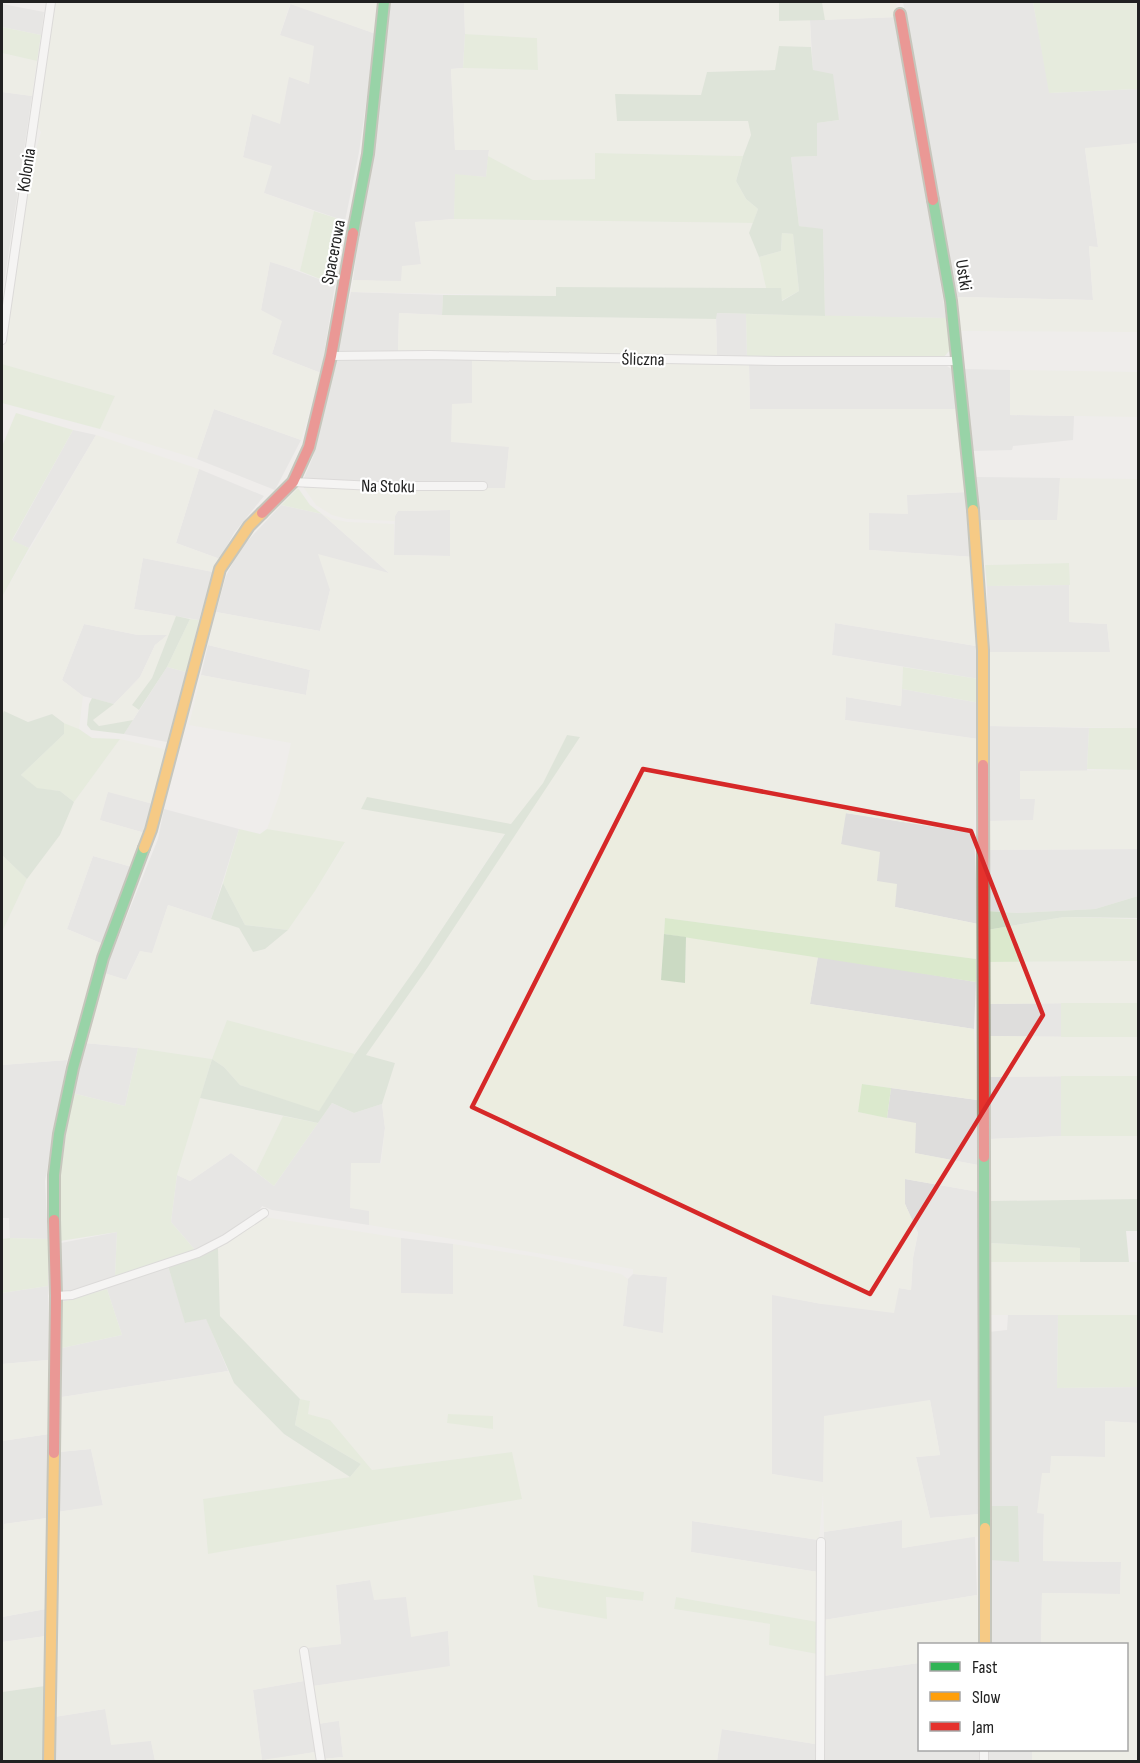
<svg xmlns="http://www.w3.org/2000/svg" width="1140" height="1763" font-family="'Sofia Sans Condensed',sans-serif">
<style>
.residential{fill:#dedddc}
.farmland{fill:#ecede0;fill-rule:evenodd}
.grass{fill:#dbe9cd}
.forest{fill:#cbdac3}
.lines{fill:none;stroke-linecap:round;stroke-linejoin:round}
.street-casing{stroke:#c5c4c3;stroke-width:10}
.fast-casing{stroke:#959784;stroke-width:14}
.slow-casing{stroke:#959784;stroke-width:14}
.jam-casing{stroke:#959784;stroke-width:14}
.street{stroke:#fdfcfc;stroke-width:8}
.fast{stroke:#30b455;stroke-width:10}
.slow{stroke:#ff9f0a;stroke-width:10}
.jam{stroke:#e5322d;stroke-width:10}
.marked{fill:none;stroke:#d62828;stroke-width:4.5;stroke-linejoin:round}
.labels{text-anchor:middle;stroke-width:4.5;stroke-linejoin:round;paint-order:stroke}
.street-label{font-size:18px;fill:#212121;stroke:#fff}
</style>
<rect width="100%" height="100%" fill="#efedeb"/>
<g class="residential">
<path d="M390 2H464L465 34 463 68 451 69 455 149 489 150 486 177 456 175 454 219 415 222 421 264 401 282 353 280Z"/>
<path d="M903 2H1033L1050 93 1138 89V143L1085 149 1098 247H1089L1093 300 956 297Z"/>
<path d="M291 3 376 34 359 152 345 221 264 193 243 157 252 113 289 76 309 84 280 35Z"/>
<path d="M2 4 44 12 41 35 2 27Z"/>
<path d="M898 17 946 318 825 316 823 230 799 226 791 157 817 156V123L839 120 813 71 810 20Z"/>
<path d="M2 92 32 96 2 297Z"/>
<path d="M270 261 335 285 321 373 272 354 277 338 261 310Z"/>
<path d="M351 292 443 295 442 315 399 313 398 351 336 353Z"/>
<path d="M716 313 746 314 747 357 717 355Z"/>
<path d="M472 359V403L509 447 505 489 304 488V478L313 457 336 360Z"/>
<path d="M749 364H944L956 372 960 409H750Z"/>
<path d="M962 369 1010 370V415L1074 416 1073 440 1013 446 1012 450 970 451Z"/>
<path d="M214 409 301 440 275 490 197 459Z"/>
<path d="M73 430 96 435 29 548 12 541Z"/>
<path d="M199 469 264 496 234 533 220 559 176 543Z"/>
<path d="M976 477 1060 478 1058 520H979Z"/>
<path d="M967 492 974 557 869 550V513L907 495Z"/>
<path d="M281 505 322 514 390 574 330 590 320 631 216 612 226 576 240 549Z"/>
<path d="M450 510 451 556 394 555 395 516 398 511Z"/>
<path d="M143 558 213 572 199 620 134 609Z"/>
<path d="M1070 585 1069 622 1107 624 1110 652H988L987 586Z"/>
<path d="M835 623 976 646 979 679 832 655Z"/>
<path d="M84 624 138 635H168L155 645 140 677 114 704 83 696 62 680Z"/>
<path d="M208 645 310 670 306 695 201 675Z"/>
<path d="M167 667 186 672 167 742 124 734Z"/>
<path d="M902 689 980 703 978 739 845 720 846 697 901 706Z"/>
<path d="M988 726 1089 728 1087 769 1092 820 988 821Z"/>
<path d="M108 791 153 804 145 833 99 820Z"/>
<path d="M164 809 239 829 211 919 168 905 152 954 140 951 126 980 104 973 158 839Z"/>
<path d="M845 813 974 833 978 924 895 907 877 881 841 844Z"/>
<path d="M1138 849V896L1095 909 1018 913 987 911 988 850Z"/>
<path d="M93 856 132 867 103 944 67 929Z"/>
<path d="M818 956 976 982 974 1029 810 1004Z"/>
<path d="M1061 1003V1037L988 1036 986 1004Z"/>
<path d="M85 1043 138 1048 125 1106 72 1093Z"/>
<path d="M67 1060 45 1181 48 1239 10 1238 9 1218H2V1065Z"/>
<path d="M1061 1076V1136L990 1139 988 1077Z"/>
<path d="M891 1088 977 1100 978 1165 914 1153 887 1118Z"/>
<path d="M332 1103 354 1113 382 1104 385 1128 380 1164 351 1163 369 1211V1225L272 1210 262 1206 257 1214 196 1251 171 1222 177 1175 190 1181 231 1153 274 1186Z"/>
<path d="M905 1179 979 1192 977 1352 980 1514 930 1518 916 1457 940 1455 930 1400 823 1483 772 1474V1294L822 1304 899 1288 911 1290 913 1258 918 1233 905 1204Z"/>
<path d="M117 1232 115 1276 166 1260 186 1323 206 1318 228 1371 62 1397V1348L122 1335 107 1289 62 1302 61 1243Z"/>
<path d="M401 1238 453 1244V1295L400 1293Z"/>
<path d="M633 1274 667 1277 663 1334 623 1326 628 1279Z"/>
<path d="M48 1286V1360L2 1364V1293Z"/>
<path d="M1008 1315H1058L1057 1388 1138 1387V1423L1105 1421V1457L1052 1456 1050 1473 1038 1513H1044L1043 1561 1121 1562 1120 1594 1042 1593 1041 1644H989V1332L1007 1330Z"/>
<path d="M49 1434 47 1518 4 1524V1529L2 1530V1441Z"/>
<path d="M91 1449 103 1506 57 1512 59 1452Z"/>
<path d="M903 1520 902 1548 975 1536 977 1595 824 1620V1532Z"/>
<path d="M692 1521 819 1540 818 1572 691 1552Z"/>
<path d="M370 1580 406 1597 448 1631 450 1667 313 1686 308 1647 341 1644 336 1585Z"/>
<path d="M46 1609V1636L2 1642V1617Z"/>
<path d="M919 1663 920 1750H979V1761L823 1762V1676Z"/>
<path d="M304 1681 315 1752 262 1761 253 1690Z"/>
<path d="M105 1709 151 1740 155 1761 54 1762V1717Z"/>
<path d="M339 1720 343 1757 323 1759 318 1724Z"/>
<path d="M721 1729 815 1744V1761L717 1762Z"/>
<rect x="989" y="1750" width="43" height="11"/>
</g>
<g class="farmland">
<path d="M55 2H379L376 34 290 4 280 35 314 46 309 84 289 77 280 124 252 114 243 157 272 166 264 193 314 211 300 271 270 262 261 310 282 321 272 354 321 373 301 440 214 409 197 459 100 429 115 396 2 364 27 180 41 132 37 126Z"/>
<path d="M464 2H779L780 21 810 20 811 47 779 46 776 70 707 72 701 95 617 121 749 120 751 135 743 156 595 153V179L533 180 488 156 489 150H455L451 69 463 68 538 70 537 38 465 34Z"/>
<path d="M822 2H896L898 17 825 20Z"/>
<path d="M2 53 37 61 32 96 2 92Z"/>
<path d="M1138 143V332L958 331 956 297 1093 300 1089 246 1098 247 1085 148Z"/>
<path d="M454 219 753 223 749 233 759 257 766 288 556 287 557 296 351 292 353 280 401 281 402 266 421 264 415 222Z"/>
<path d="M399 313 442 315 716 319 717 355 398 351Z"/>
<path d="M472 359 749 364 750 409H960L967 492 907 495 908 514 869 513V550L974 557 977 628 976 646 835 623 832 655 903 667 901 706 846 697 845 720 978 739 974 833 846 813 841 844 880 852 877 881 897 884 895 907 978 924 976 959 665 918 661 979 685 983 686 937 818 956 810 1004 974 1029 977 1100 863 1084 858 1112 916 1123 915 1153 978 1165 979 1192 905 1179V1204L918 1233 913 1258 911 1290 899 1288 894 1313 822 1304 772 1295V1474L823 1482 824 1416 930 1400 940 1455 916 1457 930 1518 980 1514V1536L902 1548V1520L824 1532 823 1492 819 1540 692 1521 691 1552 818 1572V1622L676 1597 674 1609 770 1624V1645L817 1654 815 1744 722 1729 717 1761H324L323 1759 343 1757 339 1721 318 1724 313 1686 450 1666 448 1631 411 1637 406 1597 374 1600 370 1580 336 1585 341 1644 299 1649 304 1681 253 1690 262 1760 315 1752 316 1761H155L151 1741 111 1745 105 1709 54 1717 57 1512 103 1505 91 1449 59 1452 62 1397 228 1371 234 1383 284 1434 350 1477 203 1499 208 1554 512 1452 372 1470 330 1421 307 1414 310 1401 300 1399 220 1316 218 1248 264 1217 401 1238V1293L453 1294V1244L537 1257 621 1274 628 1279 623 1326 663 1333 667 1277 633 1274V1269L369 1225V1211L350 1208 351 1163H381L385 1128 382 1104 395 1063 366 1055 428 967 579 738 567 735 543 783 511 824 367 798 362 809 505 833 418 965 355 1054 227 1020 212 1059 138 1048 85 1043 104 973 127 980 140 951 152 953 168 905 239 928 253 952 265 949 288 930 315 891 345 843 267 829 280 793 291 743 189 725 201 675 306 695 310 670 208 645 216 612 320 631 330 590 318 554 389 573 322 514 332 519 348 522 394 524V555L450 556V510L398 511 395 516V521L347 519 332 515 316 505 304 488H505L509 447 451 442 452 404 472 403ZM534 1576 644 1592 643 1601 605 1597Z"/>
<path d="M1010 370 1138 372V417L1010 415Z"/>
<path d="M96 435 199 469 176 543 220 559 213 572 143 558 134 609 176 616 152 678 132 705 139 710 133 720 99 726 93 720 114 704 140 677 155 645 167 635H138L84 624 62 680 83 696 79 729 64 723 52 714 28 722 5 712 2 715V597Z"/>
<path d="M1060 478 1138 479V728L988 726V652H1110L1107 624 1069 622V563L985 565 979 520H1057Z"/>
<path d="M120 739 168 750 153 804 108 792 100 820 145 833 132 867 93 856 67 929 103 944 67 1060 2 1065V932L27 879 60 835 74 802Z"/>
<path d="M1138 770V849L988 850V821L1033 820 1035 799H1020V771Z"/>
<path d="M1138 961V1003L986 1004V962Z"/>
<path d="M988 1036 1138 1037V1076L988 1077Z"/>
<path d="M200 1098 283 1116 256 1172 231 1153 190 1181 177 1175Z"/>
<path d="M1061 1136H1138V1199L990 1201V1139Z"/>
<path d="M989 1262H1138V1315H988Z"/>
<path d="M48 1360 49 1434 2 1441V1364Z"/>
<path d="M1105 1421 1138 1423V1761H1032V1750H1126V1644H1041L1042 1593 1120 1594 1121 1562 1043 1561 1044 1514 1037 1513 1042 1473H1050L1051 1456 1105 1457Z"/>
<path d="M47 1518 46 1609 2 1617V1530L4 1529V1524Z"/>
<path d="M977 1595 978 1644H920L919 1663 823 1676 824 1620Z"/>
<path d="M46 1636 45 1686 2 1692V1642Z"/>
</g>
<g class="grass">
<path d="M1033 2H1138V89L1049 93Z"/>
<path d="M2 27 41 35 37 61 2 53Z"/>
<path d="M465 34 537 38 538 70 463 68Z"/>
<path d="M595 153 743 156 736 181 746 199 758 209 753 223 454 219 455 174 486 177 488 156 533 180 595 179Z"/>
<path d="M314 211 345 221 335 285 300 271Z"/>
<path d="M782 233 793 234 799 291 781 301V288H766L759 257 781 251Z"/>
<path d="M746 314 946 318 950 350 943 358 747 357Z"/>
<path d="M2 364 115 396 100 429 2 403Z"/>
<path d="M16 413 73 430 12 540 29 548 2 597V444H3Z"/>
<path d="M298 488 310 505 322 514 281 505Z"/>
<path d="M1069 563 1070 585 987 586 985 565Z"/>
<path d="M190 619 199 620 186 672 167 667Z"/>
<path d="M903 667 979 679 980 703 902 689Z"/>
<path d="M64 723 79 729 92 738 120 739 74 802 60 791 37 789 21 775 64 734Z"/>
<path d="M1089 728H1138V770L1087 769Z"/>
<path d="M239 829 260 834 267 829 345 842 315 891 288 930 245 925 223 883Z"/>
<path d="M2 855 27 879 2 932Z"/>
<path d="M1064 917 1138 919V961L986 962 987 930Z"/>
<path d="M665 918 976 959V982L664 934Z"/>
<rect x="1061" y="1003" width="77" height="34"/>
<path d="M227 1020 355 1054 319 1112 240 1085 224 1067 212 1059 177 1175 171 1222 196 1251 115 1276 117 1232 60 1241 61 1170 72 1093 125 1106 138 1048 212 1059Z"/>
<rect x="1061" y="1076" width="77" height="60"/>
<path d="M862 1084 891 1088 887 1118 858 1112Z"/>
<path d="M283 1116 318 1123 274 1186 256 1172Z"/>
<path d="M10 1238 48 1239V1286L2 1293V1239Z"/>
<path d="M989 1243 1080 1248V1262H989Z"/>
<path d="M107 1289 122 1335 62 1348V1302Z"/>
<path d="M1058 1315H1138V1387L1057 1388Z"/>
<path d="M300 1399 310 1401 308 1414 330 1420 372 1470 512 1452 522 1499 208 1554 203 1499 350 1477 361 1464 295 1425Z"/>
<path d="M448 1414 493 1416V1429L447 1423Z"/>
<path d="M533 1575 644 1592 643 1601 606 1597 607 1619 538 1607Z"/>
<path d="M676 1597 818 1622 817 1654 769 1645 770 1624 674 1609Z"/>
</g>
<g class="forest">
<path d="M779 2H822L825 20 779 21Z"/>
<path d="M779 46 811 47 813 70 833 74 839 120 817 123V156L791 157 799 226 823 229 825 316 717 313 716 319 442 315 443 295 556 296V287L781 288 782 301 799 291 793 234 782 233 781 251 759 257 749 233 758 209 746 199 736 181 743 156 751 135 748 121H617L615 94 701 95 707 72 775 70Z"/>
<path d="M176 616 190 619 167 667 139 710 132 705 152 678Z"/>
<path d="M92 698 114 704 93 720 99 726 133 720 124 734 91 730 87 725 89 704Z"/>
<path d="M4 711 28 722 52 714 64 723V734L21 775 37 788 60 791 74 802 60 835 27 879 2 855V715Z"/>
<path d="M567 735 580 737 428 967 366 1055 395 1063 382 1104 354 1113 332 1103 318 1123 200 1098 212 1059 224 1067 240 1085 319 1111 355 1054 418 965 505 834 361 809 367 797 511 824 543 783Z"/>
<path d="M223 883 245 925 288 930 265 949 253 952 239 928 211 919Z"/>
<path d="M1138 896V918L1064 917 987 930V911L1018 913 1095 909Z"/>
<path d="M664 934 686 937 685 983 661 980Z"/>
<path d="M1138 1199V1231H1126L1129 1262H1080V1248L989 1243 990 1201Z"/>
<path d="M218 1248 220 1316 300 1399 295 1425 361 1464 350 1477 284 1434 234 1383 206 1319 185 1323 168 1266Z"/>
<path d="M990 1506H1018L1019 1562 990 1560Z"/>
<path d="M45 1686 44 1761H2V1692Z"/>
</g>
<g class="lines">
<defs>
<g id="street">
<path d="M2 340 51 2"/>
<path d="M331 356 429 355 778 361H956"/>
<path d="M293 482 374 486H483"/>
<path d="M56 1296 72 1295 198 1253 225 1239 264 1213"/>
<path d="M304 1651 321 1762"/>
<path d="M820 1762 821 1542"/>
<path d="M984 1762V1750"/>
</g>
<g id="fast">
<path d="M933 200 951 301 973 510"/>
<path d="M353 233 368 154 384 2"/>
<path d="M984 1157 985 1528"/>
<path d="M54 1220V1175L59 1134 73 1068 103 958 144 848"/>
</g>
<g id="slow">
<path d="M973 510 983 650V765"/>
<path d="M144 848 151 830 220 569 249 526 262 513"/>
<path d="M985 1528V1644"/>
<path d="M49 1762 54 1453"/>
</g>
<g id="jam">
<path d="M900 14 933 200"/>
<path d="M262 513 293 482 309 447 331 356 353 233"/>
<path d="M983 765 984 1157"/>
<path d="M54 1453 56 1296 54 1220"/>
</g>
</defs>
<use href="#street" class="street-casing"/>
<use href="#fast" class="fast-casing"/>
<use href="#slow" class="slow-casing"/>
<use href="#jam" class="jam-casing"/>
<use href="#street" class="street"/>
<use href="#fast" class="fast"/>
<use href="#slow" class="slow"/>
<use href="#jam" class="jam"/>
</g>
<path d="M0 0H1140V1763H0ZM643 769 971 831 1043 1015 870 1294 472 1107Z" fill="#efedeb" fill-opacity=".55" fill-rule="evenodd"/>
<path class="marked" d="M643 769 971 831 1043 1015 870 1294 472 1107Z"/>
<g class="labels">
<g class="street-label">
<text transform="translate(26 170) rotate(-81)" y="6">Kolonia</text>
<text transform="translate(333 252) rotate(-79)" y="6">Spacerowa</text>
<text transform="translate(964 275) rotate(81)" y="6">Ustki</text>
<text transform="translate(643 359) rotate(1)" y="6">Śliczna</text>
<text transform="translate(388 486) rotate(1)" y="6">Na Stoku</text>
</g>
</g>
<rect width="1140" height="1763" fill="none" stroke="#212121" stroke-width="6"/>
<rect x="918" y="1643" width="210" height="108" fill="#ffffff" stroke="#a6a6a6" stroke-width="1.5"/>
<rect x="930" y="1662" width="30" height="9" fill="#30b455" stroke="#a6a6a6" stroke-width="1.5"/>
<text x="972" y="1673" font-size="18" fill="#212121">Fast</text>
<rect x="930" y="1692" width="30" height="9" fill="#ff9f0a" stroke="#a6a6a6" stroke-width="1.5"/>
<text x="972" y="1703" font-size="18" fill="#212121">Slow</text>
<rect x="930" y="1722" width="30" height="9" fill="#e5322d" stroke="#a6a6a6" stroke-width="1.5"/>
<text x="972" y="1733" font-size="18" fill="#212121">Jam</text>
</svg>
